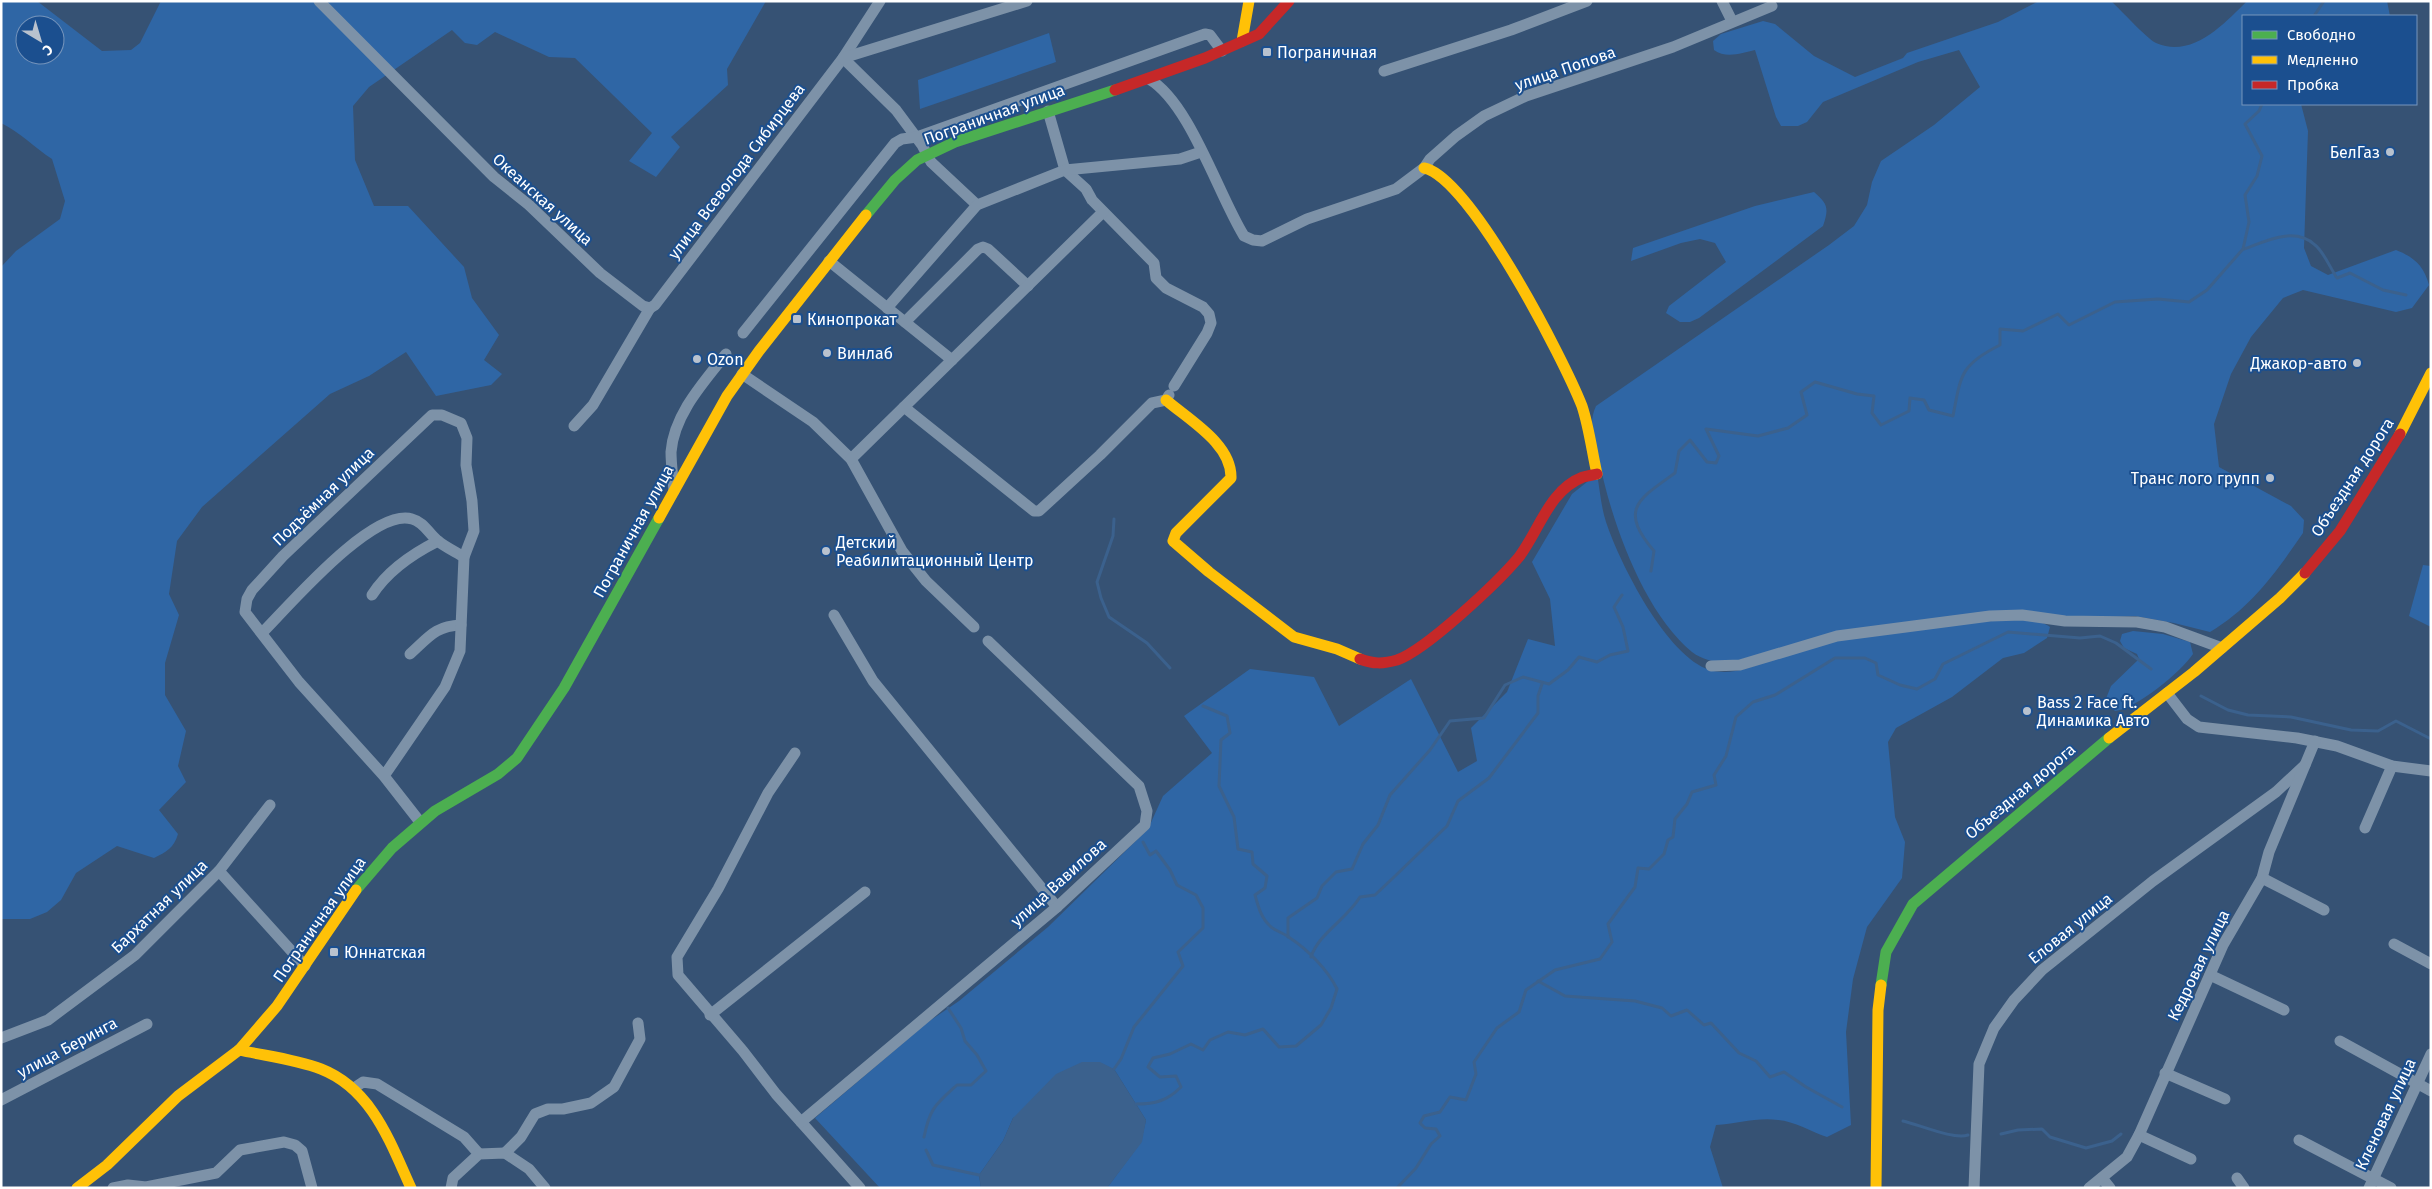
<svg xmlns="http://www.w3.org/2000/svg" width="2432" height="1189" font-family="'Fira Sans',sans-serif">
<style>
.green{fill:#2f66a5;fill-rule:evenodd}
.water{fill:#3b618d}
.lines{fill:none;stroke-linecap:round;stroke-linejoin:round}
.stream{stroke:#3b618d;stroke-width:3}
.street{stroke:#7d92a8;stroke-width:11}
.fast{stroke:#4caf50;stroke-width:11}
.slow{stroke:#ffc107;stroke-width:11}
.jam{stroke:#c62828;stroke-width:11}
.poi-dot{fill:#b9c2ce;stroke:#1b4f8f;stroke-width:2}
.labels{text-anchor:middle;stroke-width:4;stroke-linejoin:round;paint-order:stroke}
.poi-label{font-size:16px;fill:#fff;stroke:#1b4f8f;text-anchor:start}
.street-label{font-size:16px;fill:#fff;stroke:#1b4f8f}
</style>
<rect width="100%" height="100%" fill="#365274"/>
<g class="green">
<path d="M1 1H37L102 51 131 50 140 43 161 1H766L727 69 728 85 671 137 680 147 656 177 629 161 652 133 575 58 549 57 495 32 477 45 465 43 452 30 369 87 353 106 355 160 374 206H408L464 267 472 298 499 335 484 360 502 374 491 385 436 396 406 352 369 376 330 394 202 507 177 541 169 594 179 615 165 663V695L186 731 178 766 186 782 159 810 178 834C174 848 166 852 154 858L117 846 76 873 61 900 47 912 30 919H1V267L16 251 60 219 65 201 52 159C35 148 20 132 1 123ZM25 25H55V55H25Z"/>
<path d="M2039 1H2111C2122 11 2145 37 2156 43 2192 59 2224 24 2247 1H2387L2390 16H2243V104H2301L2308 131 2304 248 2311 266 2328 275 2396 250C2414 257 2424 266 2429 285L2412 308 2396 312 2303 290 2283 298 2251 337 2231 374 2214 424 2219 467 2291 506 2304 520 2303 533C2276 572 2252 607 2210 632L2174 623 2135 616 2086 618 1966 615 1846 630 1732 662C1718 663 1704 661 1692 652 1642 611 1609 515 1598 454 1594 437 1588 423 1596 406L1829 245 1854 226 1867 205 1872 182 1881 161 1934 125 1980 87 1959 50 1918 62 1823 102 1807 122 1798 126H1781L1776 117 1755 50C1742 53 1726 59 1714 50L1713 41 1721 34 1763 21 1775 24 1814 56 1855 77 1903 58 1907 53 1998 22Z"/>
<path d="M1049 33 1056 62 920 109 918 80Z"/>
<path d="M1814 192C1828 204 1829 208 1823 226L1699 318 1690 322H1680L1666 313 1669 306 1726 262 1715 243 1700 239 1681 243 1631 261 1633 248 1755 206Z"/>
<path d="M1597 474C1600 490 1601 507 1606 522 1620 564 1667 657 1710 670 1730 676 1750 667 1769 661 1790 654 1812 644 1834 640 1882 630 1931 626 1980 622 1998 621 2036 615 2050 627L2047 638 2024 653 2003 658 1952 697 1896 728 1888 742 1895 817 1905 842 1902 878 1867 927 1853 979 1846 1032 1851 1125 1827 1137C1812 1132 1794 1121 1778 1120 1757 1117 1737 1124 1716 1125L1710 1147 1723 1188H1107L1141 1142 1146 1120 1114 1069 1013 1118 1003 1141 979 1175 981 1188H880L815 1118 928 1022 959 1001 1048 927 1148 829 1163 796 1212 753 1184 716 1250 669 1314 677 1339 726 1411 679 1458 772 1477 761 1471 728 1507 692 1528 639 1555 646 1550 599 1532 562 1572 494Z"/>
<path d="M2423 565 2431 566V627L2409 616Z"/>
<path d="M2133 631 2163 634 2190 642 2193 654C2181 672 2136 709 2115 711L2105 701 2111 686 2139 659 2137 654 2124 648 2120 641 2122 634Z"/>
</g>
<path class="water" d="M1082 1062H1100L1114 1069 1146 1120 1142 1142 1107 1188H981L979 1175 1003 1141 1013 1118 1056 1074Z"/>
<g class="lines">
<g class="stream">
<path d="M2314 16 2324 1"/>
<path d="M2244 249C2266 241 2295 226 2315 245 2324 252 2330 268 2337 278L2350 273 2383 290 2406 295"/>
<path d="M1114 519 1113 536 1097 582 1101 598 1109 617 1147 643 1170 668"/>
<path d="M1651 571 1654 551C1618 509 1639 499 1675 473L1679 451 1690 440 1707 462 1716 463 1719 456 1706 429 1758 436 1788 428 1807 415 1801 392 1815 382 1857 394 1874 396 1872 413 1881 425 1909 411 1910 398 1924 400 1929 410 1953 416C1961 375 1960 365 2000 345V329L2023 331 2058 314 2069 325 2115 302 2158 299 2189 302 2207 290 2243 249 2249 222 2245 195 2257 176 2262 156 2245 124 2259 111 2262 104"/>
<path d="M2201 696 2228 710 2248 715 2291 717 2351 730 2378 731 2396 721 2431 739"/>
<path d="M1288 937V918L1317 898 1322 886 1336 872 1352 869 1363 844 1378 825 1390 795 1430 750 1450 721 1484 718 1505 685 1523 677 1549 684 1568 670 1579 657 1597 662 1610 655 1628 651 1623 627 1614 607 1622 595"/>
<path d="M1311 957C1319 933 1346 920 1360 897L1375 895 1393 878 1447 826 1458 801 1489 778 1538 713V696L1542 684"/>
<path d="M1538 981 1565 996 1635 1001 1662 1008 1671 1016 1687 1010 1704 1025 1711 1023 1739 1053 1756 1061 1770 1077 1784 1072 1806 1087 1842 1107"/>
<path d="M1114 1069 1121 1059 1134 1027 1183 966 1178 952 1203 928V908L1196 895 1177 885 1170 870 1156 851 1150 855 1143 842"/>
<path d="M1136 1104C1155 1104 1167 1101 1181 1087L1176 1076 1160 1077 1148 1067 1153 1058 1170 1054 1191 1044 1203 1050 1210 1040 1228 1032 1245 1035 1263 1029 1279 1047 1296 1046 1321 1025 1331 1008 1337 989C1328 970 1307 949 1290 938 1284 933 1275 931 1270 926 1261 918 1258 906 1255 895L1265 888 1267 876 1253 864 1252 852 1238 849 1234 817 1219 786 1221 740 1230 733 1227 716 1203 706"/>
<path d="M1903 1121C1920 1125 1954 1140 1968 1135"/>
<path d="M2001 1134 2018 1130 2042 1129 2050 1137 2086 1148 2112 1141 2121 1134"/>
<path d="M924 1137C930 1108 935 1105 957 1085H971L986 1071 977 1055 965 1041 961 1028 948 1008"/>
<path d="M926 1150 933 1165 979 1175"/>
<path d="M1397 1188 1416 1168 1431 1144 1440 1136 1436 1129 1425 1128 1420 1123 1424 1116 1440 1112 1450 1097 1466 1100 1476 1074 1474 1062 1497 1028 1519 1012 1526 990 1555 970 1600 959 1612 942 1608 924 1635 887 1638 868 1649 869 1664 854 1668 840 1673 837 1675 819 1687 804 1692 792 1716 785 1714 775 1726 756 1736 717 1753 702 1775 695 1835 658H1865L1876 663 1878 675 1900 685 1917 689 1935 679 1943 664 2008 632 2080 638 2100 636 2116 643 2151 669"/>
</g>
<g class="street">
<path d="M319 1 494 177 529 205 600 273 643 306 650 308 655 305 843 58 880 1"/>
<path d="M1722 1 1732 21"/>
<path d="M1384 71 1511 30 1587 1"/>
<path d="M1149 79C1190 103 1218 194 1244 236L1253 240 1262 241 1307 219 1396 189 1424 168 1430 159 1456 136 1484 116 1526 96 1673 47 1772 6"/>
<path d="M1048 111 1065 170 1086 189 1092 200 1154 263 1156 278 1166 288 1203 307 1209 314 1211 323 1207 333 1174 386"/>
<path d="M977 205 931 162 922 145 896 110 843 58 1027 1"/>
<path d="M829 261 952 360"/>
<path d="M887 308 977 205 1065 170 1180 159 1201 152"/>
<path d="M905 322 978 249 983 247 988 249 1028 286"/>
<path d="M743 333 895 143 902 139 917 137 1205 34 1210 35 1222 51"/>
<path d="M742 374 813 422 851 459 902 551 926 581 974 627"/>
<path d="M904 407 1034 511H1039L1100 455 1152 403 1166 400 1169 395"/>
<path d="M574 426 593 405 650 308"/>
<path d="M851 459 1103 212"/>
<path d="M674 491C673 478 671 464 671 452 674 414 704 382 726 354"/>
<path d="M372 595C388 570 412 554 438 541"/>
<path d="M834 615 873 681 1057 907"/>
<path d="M262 633C289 606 373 507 412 519 424 522 429 534 438 541 445 547 456 552 464 557"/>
<path d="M410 654C429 637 435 626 461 625"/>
<path d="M1711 666 1740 665 1837 636 1990 616 2022 615 2065 621 2137 622 2165 627 2222 648"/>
<path d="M2167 693 2187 719 2199 727 2297 738 2337 746 2392 766 2431 771"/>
<path d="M795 753 768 793 718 889 677 957 678 975 743 1051 776 1094 860 1188"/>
<path d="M384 776 445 687 460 651 464 557 474 531 472 501 466 465 467 438 461 423 442 415H432L283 556 252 590 247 599 245 612 299 682 384 776 420 822"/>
<path d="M2365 828 2392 766"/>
<path d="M219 871 305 966"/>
<path d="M2262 878 2324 910"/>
<path d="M2394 944 2431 964"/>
<path d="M2210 975 2284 1010"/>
<path d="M710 1015 865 892"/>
<path d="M1 1038 48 1020 135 955 219 871 270 805"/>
<path d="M2340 1041 2431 1091"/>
<path d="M2165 1073 2225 1099"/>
<path d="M354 1088 363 1082 377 1084 464 1137 479 1154"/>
<path d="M1 1100 147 1024"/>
<path d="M801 1122 1057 907 1145 825 1147 811 1139 786 988 641"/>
<path d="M2139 1135 2191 1159"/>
<path d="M2299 1140 2391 1188"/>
<path d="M505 1153 521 1137 535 1114 548 1109H563L591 1103 614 1087 640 1039 638 1023"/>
<path d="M2102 1178 2110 1188"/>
<path d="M2237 1178 2244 1188"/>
<path d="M113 1188 128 1185 146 1187 216 1173 240 1150 284 1142 295 1145 302 1151 312 1188"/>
<path d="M451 1188 453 1178 479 1154 505 1153 529 1169 545 1188"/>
<path d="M1974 1188 1979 1064 1994 1028 2014 1000 2042 970 2153 881 2276 792 2305 765"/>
<path d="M2089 1188 2127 1157 2139 1135 2223 945 2262 878 2269 852 2315 741"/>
<path d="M2369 1188 2431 1054"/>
</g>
<g class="fast">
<path d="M866 215 895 180 917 160 955 142 1115 90"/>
<path d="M356 890 392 848 435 811 498 774 517 758 564 688 659 518"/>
<path d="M1881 985 1886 952 1913 904 2109 738"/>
</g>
<g class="slow">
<path d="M1242 41 1249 1"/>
<path d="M1424 168C1470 177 1564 360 1582 406 1589 427 1592 452 1597 474"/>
<path d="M1166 400C1189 420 1232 444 1231 478L1176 533 1173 541 1209 572 1294 637 1337 649 1360 659"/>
<path d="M2400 434 2431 373"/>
<path d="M659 518 727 396 759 351 866 215"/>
<path d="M2109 738 2194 672 2280 598 2305 573"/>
<path d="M239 1050C266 1056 295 1059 321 1069 372 1089 390 1142 411 1188"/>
<path d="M77 1188 107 1165 178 1096 239 1050 277 1006 356 890"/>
<path d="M1876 1188 1878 1010 1881 985"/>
</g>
<g class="jam">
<path d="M1115 90 1205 58 1259 34 1289 1"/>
<path d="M2305 573 2340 531 2400 434"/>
<path d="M1360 659C1373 664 1383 664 1397 660 1426 650 1498 582 1519 557 1539 531 1549 490 1583 477 1587 476 1593 475 1597 474"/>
</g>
</g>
<g class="poi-dot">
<rect x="1262" y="47" width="10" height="10" rx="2.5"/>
<circle cx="2390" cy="152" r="5"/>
<rect x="792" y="314" width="10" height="10" rx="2.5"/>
<circle cx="827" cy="353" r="5"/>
<circle cx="697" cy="359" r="5"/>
<circle cx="2357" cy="363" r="5"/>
<circle cx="2270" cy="478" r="5"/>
<circle cx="826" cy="551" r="5"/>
<circle cx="2027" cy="711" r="5"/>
<rect x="329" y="947" width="10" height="10" rx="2.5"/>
</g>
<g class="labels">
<g class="poi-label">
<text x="1277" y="58">Пограничная</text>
<text x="2380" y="158" text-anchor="end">БелГаз</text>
<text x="807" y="325">Кинопрокат</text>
<text x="837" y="359">Винлаб</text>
<text x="707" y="365">Ozon</text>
<text x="2347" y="369" text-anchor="end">Джакор-авто</text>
<text x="2260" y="484" text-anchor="end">Транс лого групп</text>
<text x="836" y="548">Детский<tspan x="836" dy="18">Реабилитационный Центр</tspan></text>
<text x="2037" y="708">Bass 2 Face ft.<tspan x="2037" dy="18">Динамика Авто</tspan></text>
<text x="344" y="958">Юннатская</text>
</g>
<g class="street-label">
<text transform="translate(1565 68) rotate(-19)" y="6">улица Попова</text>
<text transform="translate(994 114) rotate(-20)" y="6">Пограничная улица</text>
<text transform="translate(736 171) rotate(-53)" y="6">улица Всеволода Сибирцева</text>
<text transform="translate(543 199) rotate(42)" y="6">Океанская улица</text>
<text transform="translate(2352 477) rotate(-57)" y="6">Объездная дорога</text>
<text transform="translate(323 496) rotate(-44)" y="6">Подъёмная улица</text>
<text transform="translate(633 531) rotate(-61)" y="6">Пограничная улица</text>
<text transform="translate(2020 791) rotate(-40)" y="6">Объездная дорога</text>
<text transform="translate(1058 882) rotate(-42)" y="6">улица Вавилова</text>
<text transform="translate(159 906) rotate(-44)" y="6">Бархатная улица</text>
<text transform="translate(319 919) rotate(-55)" y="6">Пограничная улица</text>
<text transform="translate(2070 928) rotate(-39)" y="6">Еловая улица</text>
<text transform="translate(2198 965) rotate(-64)" y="6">Кедровая улица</text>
<text transform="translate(67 1047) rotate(-28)" y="6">улица Беринга</text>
<text transform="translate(2385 1114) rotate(-65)" y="6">Кленовая улица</text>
</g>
</g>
<rect width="2432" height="1189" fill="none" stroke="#ffffff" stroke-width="5"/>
<rect x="2242" y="15" width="175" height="90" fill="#1b4f8f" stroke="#7695bc"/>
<rect x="2252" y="31" width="25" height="8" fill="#4caf50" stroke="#7695bc"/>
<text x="2287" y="40" font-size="15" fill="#ffffff">Свободно</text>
<rect x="2252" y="56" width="25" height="8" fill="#ffc107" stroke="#7695bc"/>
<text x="2287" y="65" font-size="15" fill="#ffffff">Медленно</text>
<rect x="2252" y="81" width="25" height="8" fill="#c62828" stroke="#7695bc"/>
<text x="2287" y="90" font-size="15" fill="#ffffff">Пробка</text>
<g transform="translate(40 40) rotate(142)"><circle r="24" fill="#1b4f8f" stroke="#7695bc"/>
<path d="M0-4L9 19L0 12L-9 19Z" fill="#b9c2ce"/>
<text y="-8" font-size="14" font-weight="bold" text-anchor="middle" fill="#ffffff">С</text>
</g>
</svg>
